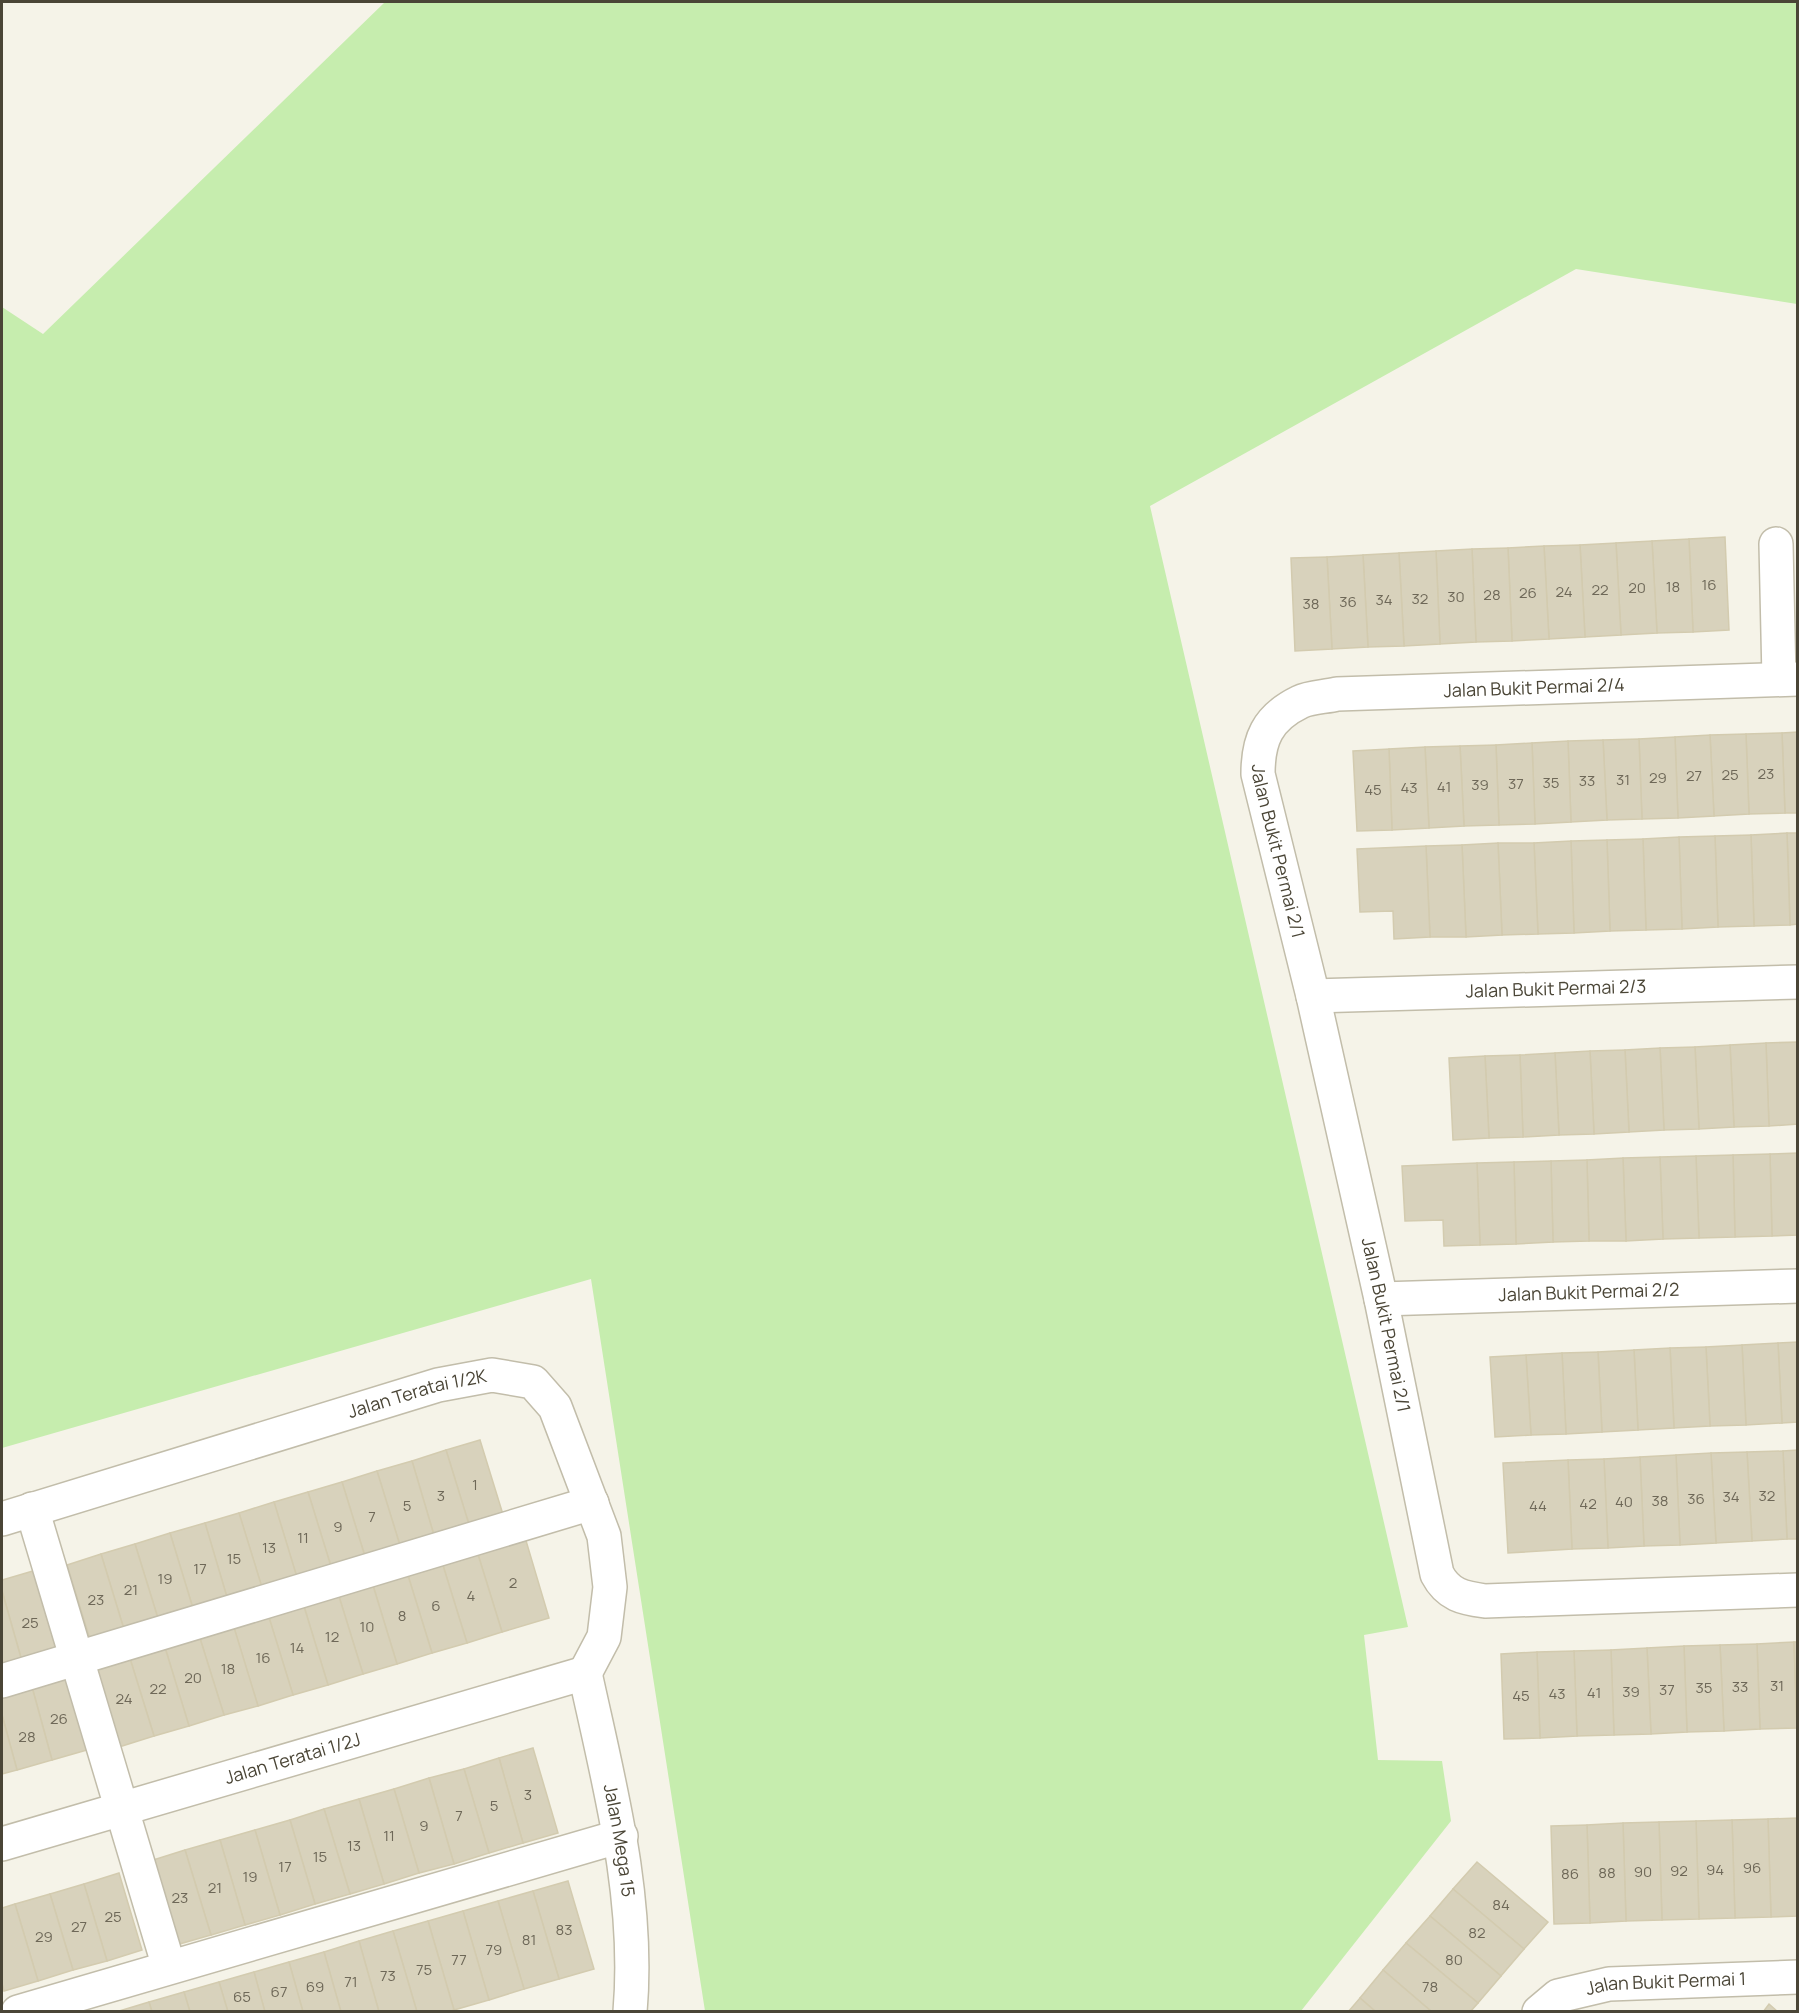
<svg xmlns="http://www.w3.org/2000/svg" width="1799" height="2013" font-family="Manrope,sans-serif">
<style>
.green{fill:#c6edae}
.building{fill:#d8d2bc;stroke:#d3cbaf;stroke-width:1.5}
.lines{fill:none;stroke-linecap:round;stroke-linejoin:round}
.minor-casing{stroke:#c2bdaa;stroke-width:36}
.minor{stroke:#fff;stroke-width:33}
.labels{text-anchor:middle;stroke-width:6;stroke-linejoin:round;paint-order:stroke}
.number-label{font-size:15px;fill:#6e6858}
.street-label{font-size:18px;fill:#4a4536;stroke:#fff}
</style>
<rect width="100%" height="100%" fill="#f5f3e8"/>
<path class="green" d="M385 2H1797V304L1576 269 1150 506 1408 1627 1364 1635 1378 1760 1442 1761 1451 1821 1301 2011H705L591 1279 2 1448V307L43 334Z"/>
<g class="building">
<path d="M1725 537 1729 630 1693 632 1689 539Z"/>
<path d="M1689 539 1693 632 1657 633 1652 541Z"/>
<path d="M1652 541 1657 633 1621 635 1616 543Z"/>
<path d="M1616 543 1621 635 1585 637 1580 545Z"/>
<path d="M1580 545 1585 637 1549 639 1544 546Z"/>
<path d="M1544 546 1549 639 1512 641 1508 548Z"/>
<path d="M1508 548 1512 641 1476 642 1472 549Z"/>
<path d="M1472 549 1476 642 1440 644 1436 551Z"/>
<path d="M1436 551 1440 644 1404 646 1399 553Z"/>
<path d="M1399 553 1404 646 1368 647 1363 555Z"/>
<path d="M1363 555 1368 647 1332 649 1327 557Z"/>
<path d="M1327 557 1332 649 1295 651 1291 558Z"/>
<path d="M1798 732V813H1785L1782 733Z"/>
<path d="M1782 733 1785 813 1749 814 1746 734Z"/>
<path d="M1746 734 1749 814 1714 816 1710 735Z"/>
<path d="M1710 735 1714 816 1678 818 1675 737Z"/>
<path d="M1675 737 1678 818 1642 819 1639 739Z"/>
<path d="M1639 739 1642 819 1607 820 1603 740Z"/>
<path d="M1603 740 1607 820 1571 822 1568 741Z"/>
<path d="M1568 741 1571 822 1535 824 1532 743Z"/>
<path d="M1532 743 1535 824 1499 825 1496 745Z"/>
<path d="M1496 745 1499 825 1464 826 1460 746Z"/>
<path d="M1460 746 1464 826 1429 828 1425 747Z"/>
<path d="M1425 747 1429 828 1392 830 1389 749Z"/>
<path d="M1389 749 1392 830 1357 831 1353 751Z"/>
<path d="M1787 833H1798V924L1790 925Z"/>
<path d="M1787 833 1790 925 1754 926 1751 835Z"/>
<path d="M1751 835 1754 926 1718 927 1715 836Z"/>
<path d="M1715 836 1718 927 1682 929 1679 837Z"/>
<path d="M1679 837 1682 929 1646 930 1643 839Z"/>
<path d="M1643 839 1646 930 1610 931 1607 840Z"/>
<path d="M1607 840 1610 931 1574 933 1571 841Z"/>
<path d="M1571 841 1574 933 1538 934 1534 843Z"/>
<path d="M1498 843H1534L1538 934 1502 935Z"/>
<path d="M1498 843 1502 935 1466 937 1462 845Z"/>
<path d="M1462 845 1466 937H1430L1426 846Z"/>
<path d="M1426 846 1430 937 1394 939 1393 911 1360 912 1357 849Z"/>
<path d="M1798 1042V1124L1769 1126 1766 1043Z"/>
<path d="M1766 1043 1769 1126 1734 1127 1730 1045Z"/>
<path d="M1730 1045 1734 1127 1699 1129 1695 1047Z"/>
<path d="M1695 1047 1699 1129 1664 1130 1660 1048Z"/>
<path d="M1660 1048 1664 1130 1629 1132 1625 1050Z"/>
<path d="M1625 1050 1629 1132 1594 1134 1590 1051Z"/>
<path d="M1590 1051 1594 1134 1559 1135 1555 1053Z"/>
<path d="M1555 1053 1559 1135 1523 1137 1520 1055Z"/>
<path d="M1520 1055 1523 1137 1489 1138 1485 1056Z"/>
<path d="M1485 1056 1489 1138 1453 1140 1449 1058Z"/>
<path d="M1798 1153V1235L1772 1236 1770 1154Z"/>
<path d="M1770 1154 1772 1236 1735 1237 1733 1155Z"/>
<path d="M1733 1155 1735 1237 1699 1238 1696 1156Z"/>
<path d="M1696 1156 1699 1238 1663 1239 1660 1157Z"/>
<path d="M1660 1157 1663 1239 1626 1241 1623 1158Z"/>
<path d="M1623 1158 1626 1241H1589L1587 1160Z"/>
<path d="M1587 1160 1589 1241 1553 1242 1551 1161Z"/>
<path d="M1551 1161 1553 1242 1516 1244 1514 1162Z"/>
<path d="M1514 1162 1516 1244 1480 1245 1477 1163Z"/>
<path d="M1477 1163 1480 1245 1444 1246 1443 1220 1405 1221 1402 1166Z"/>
<path d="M1798 1342V1422L1782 1423 1778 1343Z"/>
<path d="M1778 1343 1782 1423 1746 1425 1742 1345Z"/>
<path d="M1742 1345 1746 1425 1710 1426 1706 1347Z"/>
<path d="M1706 1347 1710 1426 1674 1428 1670 1348Z"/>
<path d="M1670 1348 1674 1428 1638 1430 1634 1350Z"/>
<path d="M1634 1350 1638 1430 1602 1432 1598 1352Z"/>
<path d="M1598 1352 1602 1432 1566 1434 1562 1353Z"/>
<path d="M1562 1353 1566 1434 1531 1435 1526 1355Z"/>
<path d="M1526 1355 1531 1435 1495 1437 1490 1357Z"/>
<path d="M480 1440 505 1521 471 1531 446 1450Z"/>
<path d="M446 1450 471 1531 436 1542 412 1461Z"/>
<path d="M1798 1450V1539H1787L1783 1451Z"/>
<path d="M1783 1451 1787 1539 1752 1541 1747 1452Z"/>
<path d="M1747 1452 1752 1541 1716 1543 1711 1453Z"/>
<path d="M1711 1453 1716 1543 1680 1545 1676 1455Z"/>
<path d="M1676 1455 1680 1545 1644 1546 1640 1457Z"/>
<path d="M1640 1457 1644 1546 1608 1548 1604 1459Z"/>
<path d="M1604 1459 1608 1548 1572 1549 1568 1460Z"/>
<path d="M1568 1460 1572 1549 1508 1553 1503 1463Z"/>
<path d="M412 1461 436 1542 402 1552 377 1471Z"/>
<path d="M377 1471 402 1552 367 1563 342 1482Z"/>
<path d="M342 1482 367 1563 333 1573 308 1492Z"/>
<path d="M308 1492 333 1573 299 1584 274 1502Z"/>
<path d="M274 1502 299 1584 264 1594 239 1513Z"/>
<path d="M239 1513 264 1594 229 1604 205 1523Z"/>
<path d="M205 1523 229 1604 195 1615 170 1533Z"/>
<path d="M170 1533 195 1615 160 1625 135 1544Z"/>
<path d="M524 1534 549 1618 502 1632 476 1548Z"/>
<path d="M135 1544 160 1625 126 1636 101 1554Z"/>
<path d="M476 1548 502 1632 467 1643 441 1559Z"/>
<path d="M101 1554 126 1636 92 1646 67 1565Z"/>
<path d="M441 1559 467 1643 432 1653 406 1569Z"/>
<path d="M406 1569 432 1653 397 1664 371 1579Z"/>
<path d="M33 1571 58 1655 23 1665 2 1591V1580Z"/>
<path d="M371 1579 397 1664 363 1674 337 1590Z"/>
<path d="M337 1590 363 1674 328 1685 302 1600Z"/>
<path d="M2 1591 23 1665 2 1671Z"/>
<path d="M302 1600 328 1685 293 1695 267 1611Z"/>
<path d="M267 1611 293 1695 258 1706 232 1621Z"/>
<path d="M232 1621 258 1706 224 1715 198 1632Z"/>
<path d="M198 1632 224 1715 189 1726 163 1641Z"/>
<path d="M163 1641 189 1726 154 1736 128 1652Z"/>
<path d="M1794 1642 1797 1728 1760 1729 1757 1644Z"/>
<path d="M1794 1642H1798L1797 1728Z"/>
<path d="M1757 1644 1760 1729 1724 1731 1720 1645Z"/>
<path d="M1720 1645 1724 1731 1687 1732 1684 1646Z"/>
<path d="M1684 1646 1687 1732 1651 1734 1647 1648Z"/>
<path d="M1647 1648 1651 1734 1614 1735 1611 1650Z"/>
<path d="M1611 1650 1614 1735 1577 1736 1574 1651Z"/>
<path d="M1574 1651 1577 1736 1540 1738 1537 1652Z"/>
<path d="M128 1652 154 1736 119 1747 93 1662Z"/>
<path d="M1537 1652 1540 1738 1504 1739 1501 1654Z"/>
<path d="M66 1677 87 1750 52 1760 32 1687Z"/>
<path d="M32 1687 52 1760 17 1770 2 1715V1696Z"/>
<path d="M2 1715 17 1770 2 1774Z"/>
<path d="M533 1748 558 1833 523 1843 499 1758Z"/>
<path d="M499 1758 523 1843 489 1853 464 1769Z"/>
<path d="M464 1769 489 1853 454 1864 429 1778Z"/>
<path d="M429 1778 454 1864 419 1873 394 1789Z"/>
<path d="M394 1789 419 1873 384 1884 359 1799Z"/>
<path d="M359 1799 384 1884 350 1894 324 1809Z"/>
<path d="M324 1809 350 1894 315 1904 290 1820Z"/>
<path d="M1798 1818V1916L1771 1917 1768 1819Z"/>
<path d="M1768 1819 1771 1917 1735 1918 1732 1820Z"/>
<path d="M290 1820 315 1904 280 1915 255 1830Z"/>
<path d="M1732 1820 1735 1918 1699 1919 1696 1821Z"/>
<path d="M1696 1821 1699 1919 1662 1920 1659 1822Z"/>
<path d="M1659 1822 1662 1920 1626 1921 1623 1823Z"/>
<path d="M1623 1823 1626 1921 1590 1923 1587 1825Z"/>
<path d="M1587 1825 1590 1923 1554 1924 1551 1826Z"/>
<path d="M255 1830 280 1915 245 1925 220 1840Z"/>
<path d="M220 1840 245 1925 211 1935 185 1850Z"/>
<path d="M185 1850 211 1935 176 1945 150 1861Z"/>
<path d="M1477 1862 1548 1922 1524 1949 1453 1889Z"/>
<path d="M119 1873 142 1950 107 1961 84 1884Z"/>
<path d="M568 1881 594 1969 559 1979 533 1891Z"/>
<path d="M84 1884 107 1961 73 1970 50 1894Z"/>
<path d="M1453 1889 1524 1949 1501 1976 1430 1916Z"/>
<path d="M533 1891 559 1979 524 1989 498 1901Z"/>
<path d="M50 1894 73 1970 38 1981 15 1904Z"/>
<path d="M498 1901 524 1989 489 2000 463 1911Z"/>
<path d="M15 1904 38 1981 4 1991 2 1983V1908Z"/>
<path d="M463 1911 489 2000 454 2010 428 1921Z"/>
<path d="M1430 1916 1501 1976 1478 2003 1406 1943Z"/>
<path d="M428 1921 454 2010 448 2012H417L393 1931Z"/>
<path d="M393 1931 417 2012H379L359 1941Z"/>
<path d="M359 1941 379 2012H341L324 1952Z"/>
<path d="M1406 1943 1478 2003 1470 2012H1432L1383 1970Z"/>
<path d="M324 1952 341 2012H303L289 1962Z"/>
<path d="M289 1962 303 2012H265L254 1972Z"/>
<path d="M1383 1970 1432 2012H1376L1360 1998Z"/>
<path d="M254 1972 265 2012H228L219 1982Z"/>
<path d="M219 1982 228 2012H190L184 1992Z"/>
<path d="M184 1992 190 2012H152L149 2002Z"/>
<path d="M1360 1998 1376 2012H1348Z"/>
<path d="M149 2002 152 2012H116Z"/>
<path d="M1769 2004 1778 2012H1763Z"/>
</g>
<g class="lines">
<defs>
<g id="minor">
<path d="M1776 544 1779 679"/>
<path id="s1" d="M1798 679 1337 694C1325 697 1310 697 1300 702 1267 718 1258 740 1258 774L1313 996 1381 1299 1437 1574C1448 1595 1463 1598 1485 1601L1798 1590"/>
<path id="s2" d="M1313 996 1798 982"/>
<path id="s3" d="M1381 1299 1798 1286"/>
<path d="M32 1509 169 1967"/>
<path id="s4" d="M2 1519 438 1385 492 1375 533 1382 555 1407 604 1536 610 1587 604 1637 585 1673"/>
<path id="s5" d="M585 1673C609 1784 640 1897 630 2012"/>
<path d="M2 1681 592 1503"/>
<path id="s6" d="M2 1844 585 1673"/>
<path d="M18 2012 621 1836"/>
<path id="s7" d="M1539 2012 1558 1996 1609 1984 1798 1977"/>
</g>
</defs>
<use href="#minor" class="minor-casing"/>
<use href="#minor" class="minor"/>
</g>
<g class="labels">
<g class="number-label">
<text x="1709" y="590">16</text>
<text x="1673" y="592">18</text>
<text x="1637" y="593">20</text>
<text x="1600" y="595">22</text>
<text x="1564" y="597">24</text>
<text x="1528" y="598">26</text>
<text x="1492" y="600">28</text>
<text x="1456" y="602">30</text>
<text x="1420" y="604">32</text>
<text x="1384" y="605">34</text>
<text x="1348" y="607">36</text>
<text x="1311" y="609">38</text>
<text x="1766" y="779">23</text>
<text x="1730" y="780">25</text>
<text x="1694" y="781">27</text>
<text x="1658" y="783">29</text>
<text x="1623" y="785">31</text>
<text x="1587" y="786">33</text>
<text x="1551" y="788">35</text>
<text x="1516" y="789">37</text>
<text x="1480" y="790">39</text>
<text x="1444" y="792">41</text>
<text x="1409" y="793">43</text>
<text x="1373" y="795">45</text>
<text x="475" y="1490">1</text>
<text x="441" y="1501">3</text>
<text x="1767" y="1501">32</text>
<text x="1731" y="1502">34</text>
<text x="1696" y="1504">36</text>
<text x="1660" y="1506">38</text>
<text x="1624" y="1507">40</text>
<text x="1588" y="1509">42</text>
<text x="407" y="1511">5</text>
<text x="1538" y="1511">44</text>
<text x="372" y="1522">7</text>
<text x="338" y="1532">9</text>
<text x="303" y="1543">11</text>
<text x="269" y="1553">13</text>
<text x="234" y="1564">15</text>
<text x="200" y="1574">17</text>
<text x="165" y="1584">19</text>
<text x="513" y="1588">2</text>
<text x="131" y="1595">21</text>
<text x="471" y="1601">4</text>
<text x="96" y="1605">23</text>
<text x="436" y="1611">6</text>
<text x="402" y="1621">8</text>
<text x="30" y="1628">25</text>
<text x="367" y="1632">10</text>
<text x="332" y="1642">12</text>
<text x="297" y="1653">14</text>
<text x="263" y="1663">16</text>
<text x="228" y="1674">18</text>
<text x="193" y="1683">20</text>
<text x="1777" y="1691">31</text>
<text x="1740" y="1692">33</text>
<text x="1704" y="1693">35</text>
<text x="158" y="1694">22</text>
<text x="1667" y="1695">37</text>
<text x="1631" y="1697">39</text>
<text x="1594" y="1698">41</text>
<text x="1557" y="1699">43</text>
<text x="1521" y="1701">45</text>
<text x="124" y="1704">24</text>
<text x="59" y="1724">26</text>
<text x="27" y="1742">28</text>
<text x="528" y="1800">3</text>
<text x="494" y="1811">5</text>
<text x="459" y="1821">7</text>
<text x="424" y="1831">9</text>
<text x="389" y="1841">11</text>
<text x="354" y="1851">13</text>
<text x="320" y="1862">15</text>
<text x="285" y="1872">17</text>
<text x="1752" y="1873">96</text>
<text x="1715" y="1875">94</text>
<text x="1679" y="1876">92</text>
<text x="1643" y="1877">90</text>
<text x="1607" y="1878">88</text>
<text x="1570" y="1879">86</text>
<text x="250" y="1882">19</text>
<text x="215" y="1893">21</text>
<text x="180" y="1903">23</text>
<text x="1501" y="1910">84</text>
<text x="113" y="1922">25</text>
<text x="79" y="1932">27</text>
<text x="564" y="1935">83</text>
<text x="1477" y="1938">82</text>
<text x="44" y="1942">29</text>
<text x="529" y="1945">81</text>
<text x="494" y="1955">79</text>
<text x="459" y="1965">77</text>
<text x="1454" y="1965">80</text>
<text x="424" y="1975">75</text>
<text x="388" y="1981">73</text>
<text x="351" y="1987">71</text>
<text x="315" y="1992">69</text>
<text x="1430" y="1992">78</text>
<text x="279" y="1997">67</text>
<text x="242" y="2002">65</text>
</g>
<g class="street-label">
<text transform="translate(1534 688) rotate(-2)" y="6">Jalan Bukit Permai 2/4</text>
<text dy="6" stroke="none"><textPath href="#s1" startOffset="668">Jalan Bukit Permai 2/1</textPath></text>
<text dy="6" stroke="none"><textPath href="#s2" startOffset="243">Jalan Bukit Permai 2/3</textPath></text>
<text dy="6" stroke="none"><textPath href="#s3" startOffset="208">Jalan Bukit Permai 2/2</textPath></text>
<text dy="6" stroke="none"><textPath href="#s1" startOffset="1154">Jalan Bukit Permai 2/1</textPath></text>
<text dy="6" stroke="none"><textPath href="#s4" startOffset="434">Jalan Teratai 1/2K</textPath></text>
<text dy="6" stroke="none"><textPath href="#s6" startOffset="303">Jalan Teratai 1/2J</textPath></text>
<text dy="6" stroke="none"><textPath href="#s5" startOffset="171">Jalan Mega 15</textPath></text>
<text dy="6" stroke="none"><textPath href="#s7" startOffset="134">Jalan Bukit Permai 1</textPath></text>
</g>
</g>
<rect width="1799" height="2013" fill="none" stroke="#4a4536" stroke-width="6"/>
</svg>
